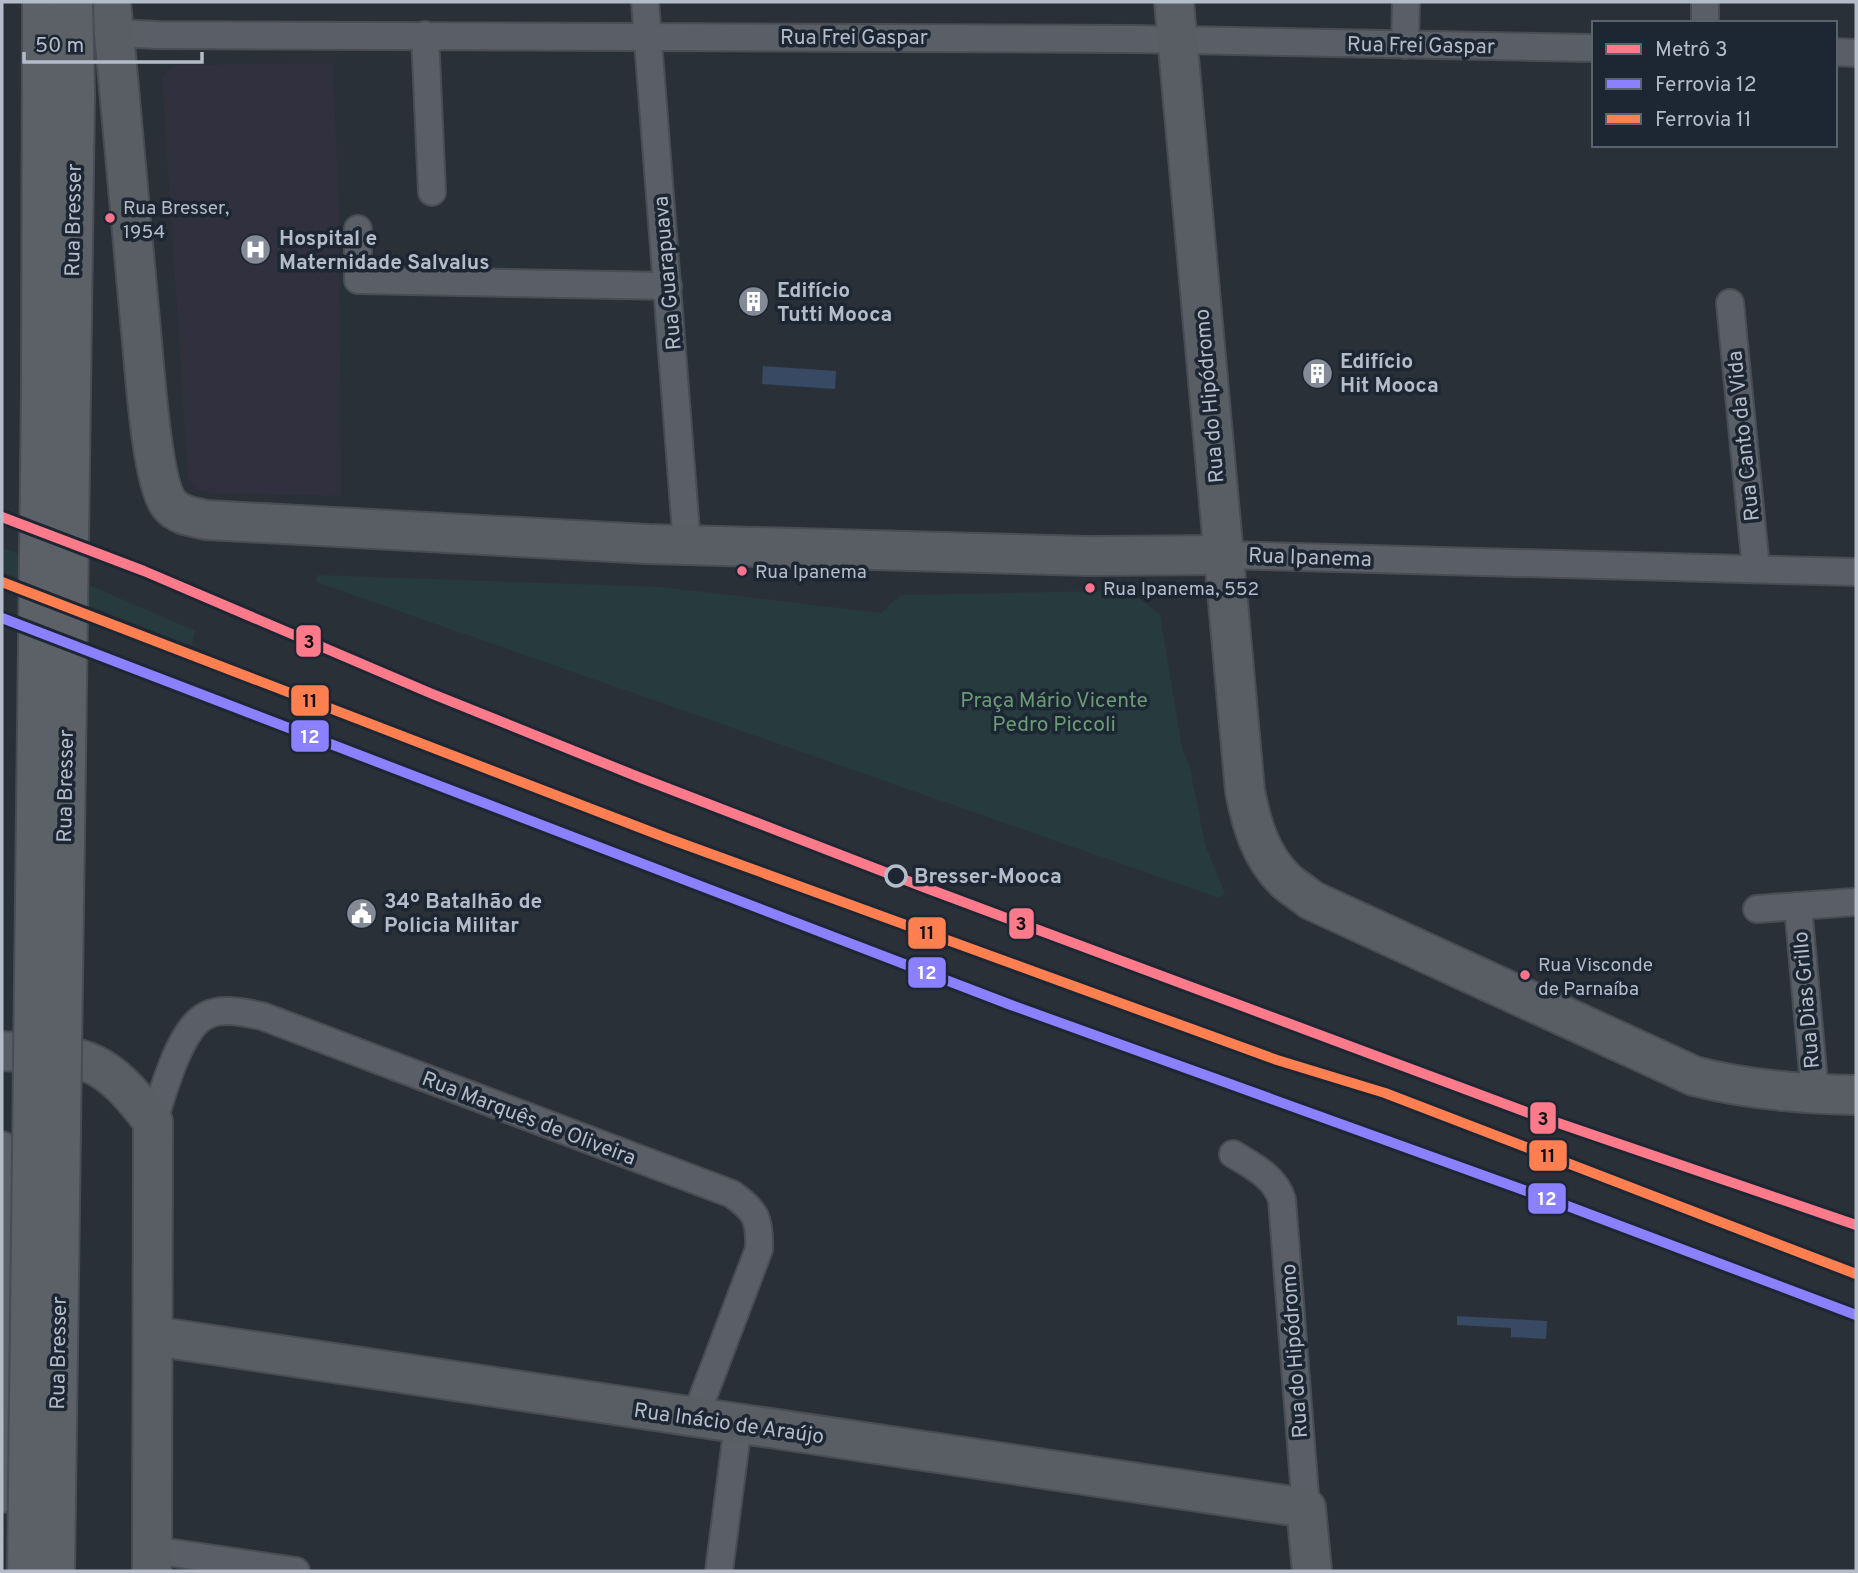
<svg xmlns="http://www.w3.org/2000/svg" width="1858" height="1573" font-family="Overpass,sans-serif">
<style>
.medical{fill:#31303e}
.green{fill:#273a3e}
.water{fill:#384963}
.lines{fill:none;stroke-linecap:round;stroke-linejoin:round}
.street-casing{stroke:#484c53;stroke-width:30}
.secondary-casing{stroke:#484c53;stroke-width:42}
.street{stroke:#5a5e66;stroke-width:26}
.secondary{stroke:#595d64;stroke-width:38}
.primary-bridge-casing{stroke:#484c55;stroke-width:42;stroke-linecap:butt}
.primary-bridge{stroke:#5c6168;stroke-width:38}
.rail-1-casing{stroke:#1d2633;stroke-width:16}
.rail-2-casing{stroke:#1d2633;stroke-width:16}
.rail-1{stroke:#8b80ff;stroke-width:10}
.rail-2{stroke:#ff7f50;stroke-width:10}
.metro-1-casing{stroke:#1d2633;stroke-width:16}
.metro-1{stroke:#fd7a8a;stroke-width:10}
.bus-dot{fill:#fc738d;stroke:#1d2633;stroke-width:2.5}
.stop-dot{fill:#1d2633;stroke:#b4bcc9;stroke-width:3.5}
.labels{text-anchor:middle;stroke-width:7;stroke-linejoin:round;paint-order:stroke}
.bus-label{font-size:19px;fill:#b4bcc9;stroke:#1d2633;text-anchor:start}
.street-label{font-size:21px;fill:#b4bcc9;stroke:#1d2633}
.poi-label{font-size:21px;font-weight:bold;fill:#b4bcc9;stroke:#1d2633;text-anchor:start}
.park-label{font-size:21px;fill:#6b9a76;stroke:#1d2633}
.stop-label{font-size:21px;font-weight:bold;fill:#b4bcc9;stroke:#1d2633;text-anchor:start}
.line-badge{stroke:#1d2633;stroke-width:2.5}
.badge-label{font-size:19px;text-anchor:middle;font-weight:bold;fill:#fff}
.pale-badge-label{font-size:19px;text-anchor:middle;font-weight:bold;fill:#111}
</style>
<rect width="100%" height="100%" fill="#2a3038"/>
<path class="medical" d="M333 63 339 213 341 496 209 493 196 489 188 479 162 81 168 69 177 65Z"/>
<g class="green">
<path d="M2 547 195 631 192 646 2 572Z"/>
<path d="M317 575 662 587 881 613 901 595 1104 591 1134 595 1160 614 1182 748 1189 764 1205 844 1225 894 1219 898 316 582Z"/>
</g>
<g class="water">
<path d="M763 366 836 371 835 389 762 384Z"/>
<path d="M1457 1316 1547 1321 1546 1339 1511 1337V1328L1457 1325Z"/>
</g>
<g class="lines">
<defs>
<g id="street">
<path d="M645 2 687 545"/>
<path d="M1705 23V2"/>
<path d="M114 33 157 35 1133 39 1594 48"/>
<path d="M425 35 432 192"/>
<path d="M1405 45 1406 2"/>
<path d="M1835 52 1856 53"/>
<path d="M358 229V280L668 286"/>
<path d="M1730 303 1756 569"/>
<path d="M1223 555 1856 572"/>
<path d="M1798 906 1815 1094"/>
<path d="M1757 909 1854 902"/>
<path d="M153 1122C163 1094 179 1028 207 1015 223 1007 245 1013 262 1016L732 1194C756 1211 760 1219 759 1249L695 1418"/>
<path d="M2 1145 6 1153 2 1499"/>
<path d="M1233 1154C1253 1166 1275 1177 1282 1200L1306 1508"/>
<path d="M153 1550 296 1571"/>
<path d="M719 1571 738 1425"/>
</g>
<g id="secondary">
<path d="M111 2C122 115 132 228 142 342 145 374 152 482 169 504 178 516 194 517 207 520L648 544 1088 556 1223 555"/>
<path d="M1174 2 1245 791C1251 822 1260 856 1285 880 1292 887 1303 893 1311 900L1694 1076C1747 1090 1802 1094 1856 1095"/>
<path d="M2 1051C83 1056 102 1053 153 1122L152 1571"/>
<path d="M153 1336 1306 1508 1312 1571"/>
</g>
</defs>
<use href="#street" class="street-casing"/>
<use href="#secondary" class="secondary-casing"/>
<use href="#street" class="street"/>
<use href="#secondary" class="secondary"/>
<defs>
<g id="primary-bridge">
<path d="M27 1571 41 389 42 2"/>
<path d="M55 1571 75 95 73 2"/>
</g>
</defs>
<use href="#primary-bridge" class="primary-bridge-casing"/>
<use href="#primary-bridge" class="primary-bridge"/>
<defs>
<path id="rail-1" d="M2 618 1011 1005 1557 1202 1856 1315"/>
<path id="rail-2" d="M2 582 667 838 1277 1060 1385 1093 1856 1274"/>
</defs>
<use href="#rail-1" class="rail-1-casing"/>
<use href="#rail-2" class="rail-2-casing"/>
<use href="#rail-1" class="rail-1"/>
<use href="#rail-2" class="rail-2"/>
<defs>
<path id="metro-1" d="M2 517 144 571 430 693 641 778 926 888 1529 1113 1856 1225"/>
</defs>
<use href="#metro-1" class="metro-1-casing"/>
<use href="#metro-1" class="metro-1"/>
</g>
<defs>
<symbol id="hospital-disc" viewBox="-11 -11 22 22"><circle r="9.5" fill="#848b96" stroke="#1d2633"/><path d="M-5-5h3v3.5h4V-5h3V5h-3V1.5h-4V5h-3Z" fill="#fff"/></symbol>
<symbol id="building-disc" viewBox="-11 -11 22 22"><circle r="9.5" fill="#848b96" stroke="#1d2633"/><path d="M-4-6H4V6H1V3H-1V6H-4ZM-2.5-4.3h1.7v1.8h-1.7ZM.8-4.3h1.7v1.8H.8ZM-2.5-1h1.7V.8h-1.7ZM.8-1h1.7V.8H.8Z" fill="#fff"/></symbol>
<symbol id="civic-disc" viewBox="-11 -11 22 22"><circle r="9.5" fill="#848b96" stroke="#1d2633"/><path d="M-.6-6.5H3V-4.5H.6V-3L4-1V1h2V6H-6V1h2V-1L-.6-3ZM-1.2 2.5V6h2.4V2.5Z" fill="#fff"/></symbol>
</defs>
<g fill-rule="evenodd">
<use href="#hospital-disc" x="238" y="232" width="35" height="35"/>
<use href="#building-disc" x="736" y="284" width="35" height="35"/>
<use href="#building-disc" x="1300" y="356" width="35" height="35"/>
<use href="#civic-disc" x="344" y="896" width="35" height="35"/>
</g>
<g class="bus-dot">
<circle cx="110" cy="218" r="6"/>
<circle cx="742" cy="571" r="6"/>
<circle cx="1090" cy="588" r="6"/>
<circle cx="1525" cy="975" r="6"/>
</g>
<circle class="stop-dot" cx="896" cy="876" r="10"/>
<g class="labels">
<g class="bus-label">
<text x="123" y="214">Rua Bresser,<tspan x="123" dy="24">1954</tspan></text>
<text x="755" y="578">Rua Ipanema</text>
<text x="1103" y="595">Rua Ipanema, 552</text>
<text x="1538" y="971">Rua Visconde<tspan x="1538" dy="24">de Parnaíba</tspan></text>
</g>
<g class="street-label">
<text x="854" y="44">Rua Frei Gaspar</text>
<text transform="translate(1421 45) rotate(1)" y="7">Rua Frei Gaspar</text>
<text transform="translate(73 220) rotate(-89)" y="7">Rua Bresser</text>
<text transform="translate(667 273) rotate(-95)" y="7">Rua Guarapuava</text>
<text transform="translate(1209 396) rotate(-95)" y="7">Rua do Hipódromo</text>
<text transform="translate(1743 436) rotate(-96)" y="7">Rua Canto da Vida</text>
<text transform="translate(1310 557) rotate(2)" y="7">Rua Ipanema</text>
<text transform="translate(65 786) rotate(-89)" y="7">Rua Bresser</text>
<text transform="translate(1806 1000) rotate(-95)" y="7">Rua Dias Grillo</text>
<text transform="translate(529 1118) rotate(21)" y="7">Rua Marquês de Oliveira</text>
<text transform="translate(1294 1351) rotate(-94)" y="7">Rua do Hipódromo</text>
<text transform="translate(58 1353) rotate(-89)" y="7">Rua Bresser</text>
<text transform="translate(729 1423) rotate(8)" y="7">Rua Inácio de Araújo</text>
</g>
<g class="poi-label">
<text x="279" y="245">Hospital e<tspan x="279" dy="24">Maternidade Salvalus</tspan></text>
<text x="777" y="297">Edifício<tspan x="777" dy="24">Tutti Mooca</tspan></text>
<text x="1340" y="368">Edifício<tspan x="1340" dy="24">Hit Mooca</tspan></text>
<text x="384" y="908">34º Batalhão de<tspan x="384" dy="24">Policia Militar</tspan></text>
</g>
<g class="park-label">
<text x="1054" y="707">Praça Mário Vicente<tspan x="1054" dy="24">Pedro Piccoli</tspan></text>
</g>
<g class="stop-label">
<text x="914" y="883">Bresser-Mooca</text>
</g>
</g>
<g class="line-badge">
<rect x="295" y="624" width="27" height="34" rx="7" fill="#fd7a8a"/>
<rect x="290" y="684" width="40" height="33" rx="7" fill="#ff7f50"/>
<rect x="290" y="719" width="40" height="34" rx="7" fill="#8b80ff"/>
<rect x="1008" y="907" width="27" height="33" rx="7" fill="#fd7a8a"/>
<rect x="907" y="916" width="40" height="34" rx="7" fill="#ff7f50"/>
<rect x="907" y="956" width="40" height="33" rx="7" fill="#8b80ff"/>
<rect x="1529" y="1101" width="28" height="34" rx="7" fill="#fd7a8a"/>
<rect x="1528" y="1139" width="40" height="33" rx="7" fill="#ff7f50"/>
<rect x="1527" y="1182" width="40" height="33" rx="7" fill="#8b80ff"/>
</g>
<g class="badge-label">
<text x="310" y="743">12</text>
<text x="927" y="979">12</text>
<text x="1547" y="1205">12</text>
</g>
<g class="pale-badge-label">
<text x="309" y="648">3</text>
<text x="310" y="707">11</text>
<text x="1021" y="930">3</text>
<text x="927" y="939">11</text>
<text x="1543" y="1125">3</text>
<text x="1548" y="1162">11</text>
</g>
<rect width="1858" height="1573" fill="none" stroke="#b4bcc9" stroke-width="7"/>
<rect x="1592" y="21" width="245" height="126" fill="#1d2633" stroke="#59626f" stroke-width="2"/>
<rect x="1606" y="44" width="35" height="10" fill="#fd7a8a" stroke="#59626f" stroke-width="2"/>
<text x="1655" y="56" font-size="21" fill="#b4bcc9">Metrô 3</text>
<rect x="1606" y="79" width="35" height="10" fill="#8b80ff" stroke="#59626f" stroke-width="2"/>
<text x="1655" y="91" font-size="21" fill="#b4bcc9">Ferrovia 12</text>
<rect x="1606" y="114" width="35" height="10" fill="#ff7f50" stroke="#59626f" stroke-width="2"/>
<text x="1655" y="126" font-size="21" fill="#b4bcc9">Ferrovia 11</text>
<path d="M24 52v10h178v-10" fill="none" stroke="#b4bcc9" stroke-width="3.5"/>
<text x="35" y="52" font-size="21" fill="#b4bcc9" stroke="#1d2633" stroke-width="5" paint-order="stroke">50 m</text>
</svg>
